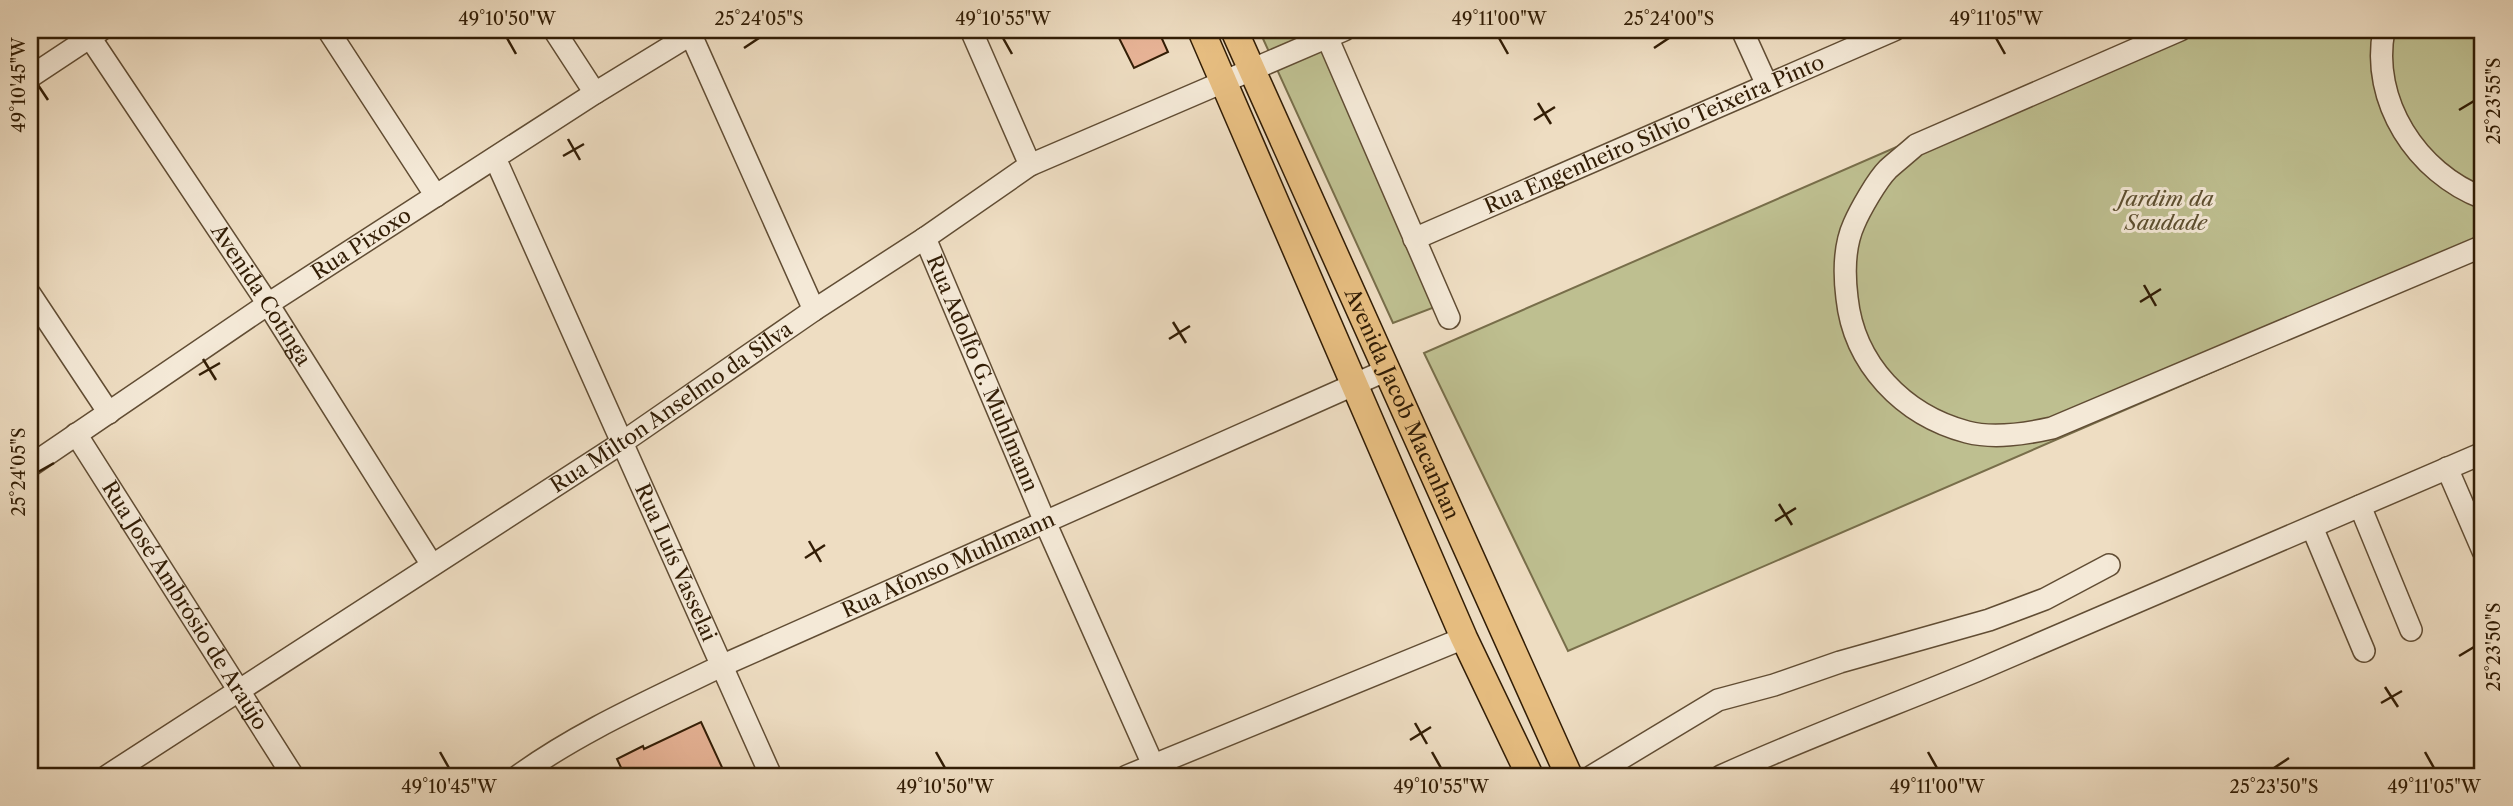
<svg xmlns="http://www.w3.org/2000/svg" width="2513" height="806" font-family="'Libre Caslon Text',serif">
<style>
.green{fill:#bebf90;stroke:#786e4a;stroke-width:2}
.building{fill:#e8b497;stroke:#321d05;stroke-width:2}
.lines{fill:none;stroke-linecap:round;stroke-linejoin:round}
.minor-casing{stroke:#614d34;stroke-width:24}
.major-casing{stroke:#321d05;stroke-width:29}
.minor{stroke:#f4e9d7;stroke-width:21}
.major{stroke:#e7be81;stroke-width:26}
.ticks{fill:none;stroke:#321d05;stroke-width:2.5}
.labels{text-anchor:middle;stroke-width:6;stroke-linejoin:round;paint-order:stroke}
.street-label{font-size:21px;fill:#321d05;stroke:#f4e9d7}
.park-label{font-size:21px;font-style:italic;fill:#5c4e2f;stroke:#f4e9d7}
.neatline{fill:none;stroke:#321d05;stroke-width:2.5}
.ticks-label{font-size:18px;text-anchor:middle;fill:#321d05}
</style>
<rect width="100%" height="100%" fill="#eeddc2"/>
<filter id="stains"><feTurbulence type="fractalNoise" baseFrequency=".00286" numOctaves="4"/><feColorMatrix values="0 0 0 0 .2 0 0 0 0 .09 0 0 0 0 .02 0 0 0 .5 -.17"/></filter>
<radialGradient id="worn" r=".72"><stop offset=".6" stop-color="#630" stop-opacity="0"/><stop offset="1" stop-color="#630" stop-opacity=".3"/></radialGradient>
<g class="green">
<path d="M1259 30H1313L1435 307 1393 323Z"/>
<path d="M2165 30H2483V255L1568 651 1424 353Z"/>
</g>
<g class="building">
<path d="M1115 30H1158L1168 52 1134 68Z"/>
<path d="M701 722 726 776H625L617 759 643 746 644 749Z"/>
</g>
<g class="lines">
<defs>
<g id="minor">
<path id="s1" d="M85 30 268 304 432 565"/>
<path d="M328 30 436 196"/>
<path d="M554 30 595 93"/>
<path d="M971 30 1030 165"/>
<path d="M1324 30 1449 318"/>
<path d="M1742 30 1767 85"/>
<path d="M2180 30 1916 145C1907 153 1897 161 1888 169 1877 180 1860 210 1854 224 1844 246 1844 274 1847 298 1854 364 1903 415 1967 432 1994 439 2025 434 2052 428L2483 246"/>
<path d="M2384 30C2370 101 2417 173 2483 198"/>
<path d="M691 35 814 310"/>
<path d="M30 77 101 30"/>
<path id="s2" d="M495 158 771 776"/>
<path id="s3" d="M925 238 1045 522 1158 776"/>
<path id="s4" d="M1414 239 1894 30"/>
<path d="M30 294 109 413"/>
<path id="s5" d="M76 434 293 776"/>
<path id="s6" d="M30 466 268 304 595 93 698 30"/>
<path d="M2447 468 2483 551"/>
<path d="M2360 506 2411 630"/>
<path d="M2312 527 2364 651"/>
<path id="s7" d="M107 776 623 442 814 310 925 238 1030 165 1344 30"/>
<path id="s8" d="M518 776C580 731 652 700 721 666L1387 370"/>
<path d="M1127 776 1464 638"/>
<path d="M1592 776 1718 700 1774 685 1840 662 1989 620 2045 599 2109 565"/>
<path d="M1721 776C1805 738 1891 706 1976 671 2146 599 2315 526 2483 453"/>
</g>
<g id="major">
<path d="M1201 30 1464 638 1530 776"/>
<path id="s9" d="M1234 30 1569 776"/>
</g>
</defs>
<use href="#minor" class="minor-casing"/>
<use href="#major" class="major-casing"/>
<use href="#minor" class="minor"/>
<use href="#major" class="major"/>
</g>
<path class="ticks" d="M507 38 516 54M1003 38 1012 54M1499 38 1508 54M1996 38 2005 54M744 48 759 38M1654 48 1669 38M38 85 48 100M1538 103 1551 124M2459 110 2474 101M1534 120 1555 107M568 139 580 160M563 156 584 144M2144 285 2156 306M2140 302 2161 289M1173 322 1186 343M1169 339 1190 326M203 359 216 380M199 375 220 363M38 472 54 463M1779 504 1792 525M1775 521 1796 508M809 541 821 562M805 558 825 545M2459 656 2474 647M2385 687 2398 707M2381 703 2402 691M1415 723 1427 744M1410 740 1431 727M440 752 449 768M936 752 945 768M1432 752 1441 768M1928 752 1937 768M2425 752 2434 768M2274 768 2289 758"/>
<g class="labels">
<g class="street-label">
<text dy="7" stroke="none"><textPath href="#s4" startOffset="262">Rua Engenheiro Silvio Teixeira Pinto</textPath></text>
<text dy="7" stroke="none"><textPath href="#s6" startOffset="399">Rua Pixoxo</textPath></text>
<text dy="7" stroke="none"><textPath href="#s1" startOffset="318">Avenida Cotinga</textPath></text>
<text dy="7" stroke="none"><textPath href="#s3" startOffset="147">Rua Adolfo G. Muhlmann</textPath></text>
<text dy="7" stroke="none"><textPath href="#s9" startOffset="410">Avenida Jacob Macanhan</textPath></text>
<text dy="7" stroke="none"><textPath href="#s7" startOffset="674">Rua Milton Anselmo da Silva</textPath></text>
<text dy="7" stroke="none"><textPath href="#s2" startOffset="443">Rua Luís Vasselai</textPath></text>
<text dy="7" stroke="none"><textPath href="#s8" startOffset="480">Rua Afonso Muhlmann</textPath></text>
<text dy="7" stroke="none"><textPath href="#s5" startOffset="203">Rua José Ambrósio de Araújo</textPath></text>
</g>
<g class="park-label">
<text x="2166" y="206">Jardim da<tspan x="2166" dy="24">Saudade</tspan></text>
</g>
</g>
<rect width="2513" height="806" fill="none" stroke="#eeddc2" stroke-width="77"/>
<rect x="38" y="38" width="2436" height="730" class="neatline"/>
<g class="ticks-label">
<text x="507" y="25">49°10'50"W</text>
<text x="759" y="25">25°24'05"S</text>
<text x="1003" y="25">49°10'55"W</text>
<text x="1499" y="25">49°11'00"W</text>
<text x="1669" y="25">25°24'00"S</text>
<text x="1996" y="25">49°11'05"W</text>
<text transform="translate(19 85) rotate(-90)" y="6">49°10'45"W</text>
<text transform="translate(2494 101) rotate(-90)" y="6">25°23'55"S</text>
<text transform="translate(19 472) rotate(-90)" y="6">25°24'05"S</text>
<text transform="translate(2494 647) rotate(-90)" y="6">25°23'50"S</text>
<text x="449" y="793">49°10'45"W</text>
<text x="945" y="793">49°10'50"W</text>
<text x="1441" y="793">49°10'55"W</text>
<text x="1937" y="793">49°11'00"W</text>
<text x="2274" y="793">25°23'50"S</text>
<text x="2434" y="793">49°11'05"W</text>
</g>
<rect width="100%" height="100%" filter="url(#stains)"/>
<rect width="100%" height="100%" fill="url(#worn)"/>
</svg>
